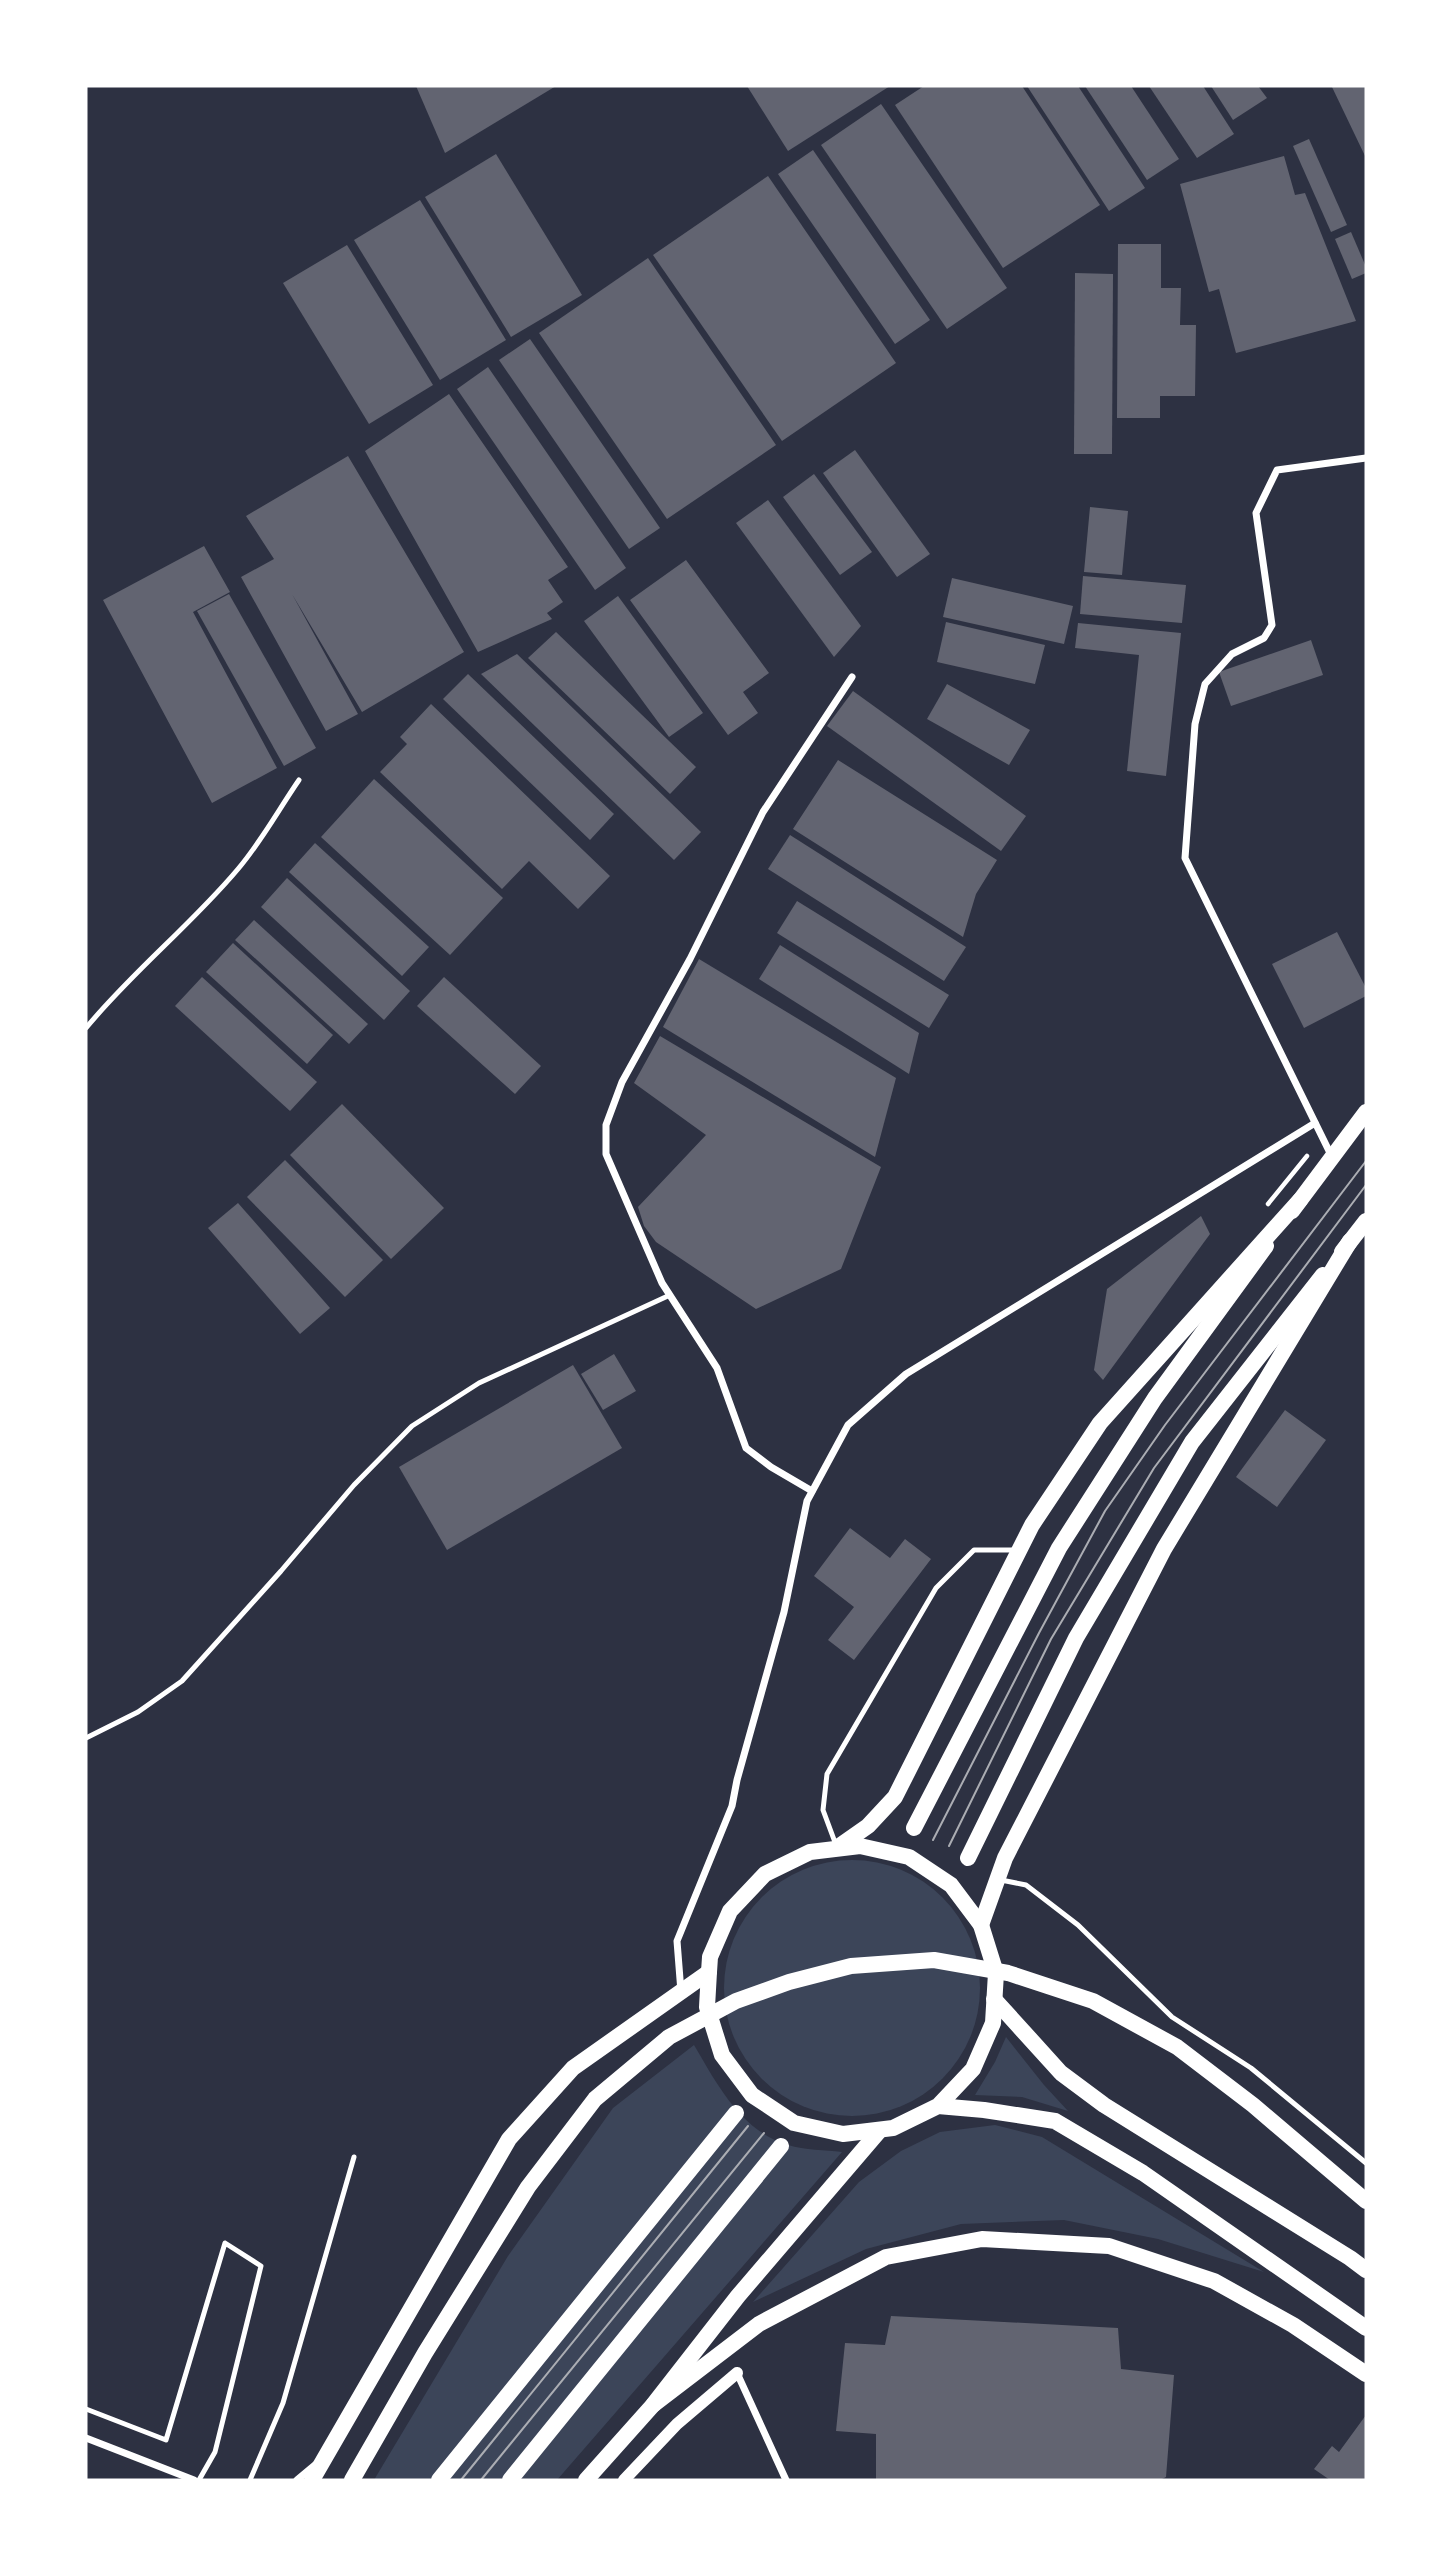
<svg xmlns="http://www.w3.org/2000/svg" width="1452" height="2566" font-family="Manrope,sans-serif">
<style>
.green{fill:#3c4559}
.building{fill:#626471}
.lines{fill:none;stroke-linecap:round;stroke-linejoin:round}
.path{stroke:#fff;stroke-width:4.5}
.service{stroke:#fff;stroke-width:5}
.minor{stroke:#fff;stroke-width:7}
.tertiary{stroke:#fff;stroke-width:12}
.primary{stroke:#fff;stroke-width:16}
.trunk{stroke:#fff;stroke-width:16}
.tram{stroke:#abadb3;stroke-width:2}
</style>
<rect width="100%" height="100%" fill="#2d3142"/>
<g class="green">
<circle cx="852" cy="1988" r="128"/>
<path d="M1006 2037 1044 2085 1068 2111 1022 2097 975 2095 995 2062Z"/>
<path d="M694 2045C717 2084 741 2131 788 2145 805 2150 825 2150 842 2152L557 2480H374L508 2256 613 2108Z"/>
<path d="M995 2125 1042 2137 1264 2272 1158 2239 1064 2220 961 2224 866 2249 753 2302 859 2182 901 2151 940 2132Z"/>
</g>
<g class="building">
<path d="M416 86H556L445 153Z"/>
<path d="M747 86H890L788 151Z"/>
<path d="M924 86H1022L1100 205 1003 268 895 105Z"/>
<path d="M1027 86H1078L1145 188 1109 211Z"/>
<path d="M1085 86H1131L1179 159 1147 180Z"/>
<path d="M1149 86H1203L1234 134 1197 158Z"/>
<path d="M1211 86H1258L1267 98 1233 120Z"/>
<path d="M1334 86H1366V158L1332 87Z"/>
<path d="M881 104 1007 288 947 329 821 145Z"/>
<path d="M1309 139 1347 225 1331 232 1293 146Z"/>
<path d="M813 150 930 320 895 344 778 174Z"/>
<path d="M496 154 582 295 511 337 425 197Z"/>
<path d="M1284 156 1295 195 1305 193 1356 321 1236 353 1219 289 1209 292 1180 184Z"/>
<path d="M768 176 896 363 782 441 653 255Z"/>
<path d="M420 200 506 340 440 380 354 240Z"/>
<path d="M1351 232 1366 267V273L1352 279 1335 239Z"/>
<path d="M1118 244H1161V288H1181L1180 325H1196L1195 396H1160V418H1117Z"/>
<path d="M347 245 433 385 369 424 283 283Z"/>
<path d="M648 258 776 445 667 519 539 333Z"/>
<path d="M1075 273 1113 274 1112 454H1074Z"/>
<path d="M530 339 660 528 629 549 499 360Z"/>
<path d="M488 367 626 568 595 590 457 389Z"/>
<path d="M449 394 568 567 548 580 563 602 547 613 552 619 478 652 365 451Z"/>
<path d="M855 450 930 554 897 577 823 473Z"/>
<path d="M348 456 464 652 362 712 292 594 358 714 326 731 241 577 274 559 246 516Z"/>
<path d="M814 474 872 552 840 575 783 497Z"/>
<path d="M768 500 861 626 834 657 736 523Z"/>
<path d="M1090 507 1128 511 1122 575 1084 572Z"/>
<path d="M204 546 230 592 193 612 277 768 212 803 103 600Z"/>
<path d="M686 560 769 673 743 692 758 713 728 735 630 600Z"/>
<path d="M1083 576 1186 585 1182 623 1080 614Z"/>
<path d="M952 578 1073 606 1064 644 943 617Z"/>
<path d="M229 594 316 748 284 766 197 611Z"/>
<path d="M618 596 703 713 669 737 584 621Z"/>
<path d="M946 622 1045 645 1035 684 937 662Z"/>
<path d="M1078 623 1181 633 1166 776 1127 771 1139 655 1075 648Z"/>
<path d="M556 632 696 767 670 794 528 658Z"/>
<path d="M1311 640 1323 675 1231 706 1219 672Z"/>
<path d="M517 654 701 832 674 860 481 674Z"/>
<path d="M468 674 614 814 590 840 443 699Z"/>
<path d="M947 684 1030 730 1009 765 927 719Z"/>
<path d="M853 691 1026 816 1001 851 827 726Z"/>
<path d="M431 704 610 876 578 909 529 861 502 889 380 772 407 744 400 737Z"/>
<path d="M838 760 997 860 976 894 963 937 793 829Z"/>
<path d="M374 779 503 898 450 955 321 837Z"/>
<path d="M790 835 966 947 944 981 768 869Z"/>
<path d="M315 843 429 947 402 976 289 872Z"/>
<path d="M287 878 410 991 384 1020 261 907Z"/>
<path d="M797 901 949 995 929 1028 777 933Z"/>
<path d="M254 920 368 1024 349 1044 235 940Z"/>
<path d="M1337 932 1366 988V996L1304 1028 1272 964Z"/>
<path d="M233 943 333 1035 307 1064 206 972Z"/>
<path d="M780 945 919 1033 909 1074 759 979Z"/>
<path d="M699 959 896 1078 875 1157 663 1027Z"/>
<path d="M202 977 317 1082 290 1111 175 1006Z"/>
<path d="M444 977 541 1066 515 1094 417 1006Z"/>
<path d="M660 1036 881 1167 841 1269 756 1309 656 1242 644 1226 638 1207 706 1135 634 1083Z"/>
<path d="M342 1104 444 1208 391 1259 290 1155Z"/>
<path d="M285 1160 383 1260 345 1297 247 1197Z"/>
<path d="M238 1203 330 1308 300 1334 208 1228Z"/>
<path d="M1201 1216 1210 1234 1103 1380 1094 1370 1107 1289Z"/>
<path d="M614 1354 636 1391 603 1410 581 1374Z"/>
<path d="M573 1365 622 1448 447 1550 399 1467Z"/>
<path d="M1285 1410 1326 1440 1277 1507 1236 1477Z"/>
<path d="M850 1528 890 1558 905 1539 931 1559 854 1660 828 1640 854 1607 814 1576Z"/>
<path d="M891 2316 1118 2328 1121 2369 1174 2375 1166 2477 1160 2480H876V2434L836 2431 845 2343 885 2345Z"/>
<path d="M1366 2415V2480H1330L1314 2469 1332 2446 1339 2452Z"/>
</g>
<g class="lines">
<path class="path" d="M1268 1204 1307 1156"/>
<g class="service">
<path d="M86 1028C133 971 191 925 238 869 261 842 279 809 299 780"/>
<path d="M86 1738 138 1712 182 1681 281 1571 354 1485 412 1426 479 1383 670 1295"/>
<path d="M836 1845 823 1810 827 1774 936 1588 974 1550H1017"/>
<path d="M1001 1880 1026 1885 1078 1925 1172 2017 1251 2068 1366 2163"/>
<path d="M86 2409 166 2440 225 2243 261 2266 215 2452 199 2480"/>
<path d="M250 2480 283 2403 354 2157"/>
</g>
<g class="minor">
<path d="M1332 1157 1185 858 1195 724 1205 684 1232 654 1264 638 1272 625 1256 513 1277 470 1366 458"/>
<path d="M812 1491 771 1467 746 1448 717 1368 662 1283 606 1154V1125L622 1082 690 959 763 812 852 677"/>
<path d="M681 1992 677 1941 732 1806 737 1780 784 1612 807 1501 848 1425 906 1374 1315 1123"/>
<path d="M737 2373 786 2480"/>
<path d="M86 2438 194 2480"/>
<path d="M297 2480 315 2465"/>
</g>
<path class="tertiary" d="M624 2480 677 2424 737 2373"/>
<g class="primary">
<path d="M1292 1211 1366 1112"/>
<path d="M1342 1252 1366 1221"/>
<path d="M914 1828 1059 1548 1155 1398 1266 1246"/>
<path d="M968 1858 1076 1638 1192 1442 1323 1275"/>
<path d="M439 2480 736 2113"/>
<path d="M510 2480 781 2146"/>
</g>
<g class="trunk">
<path d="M838 1847 868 1826 895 1797 1032 1525 1100 1423 1300 1200"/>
<path d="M981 1925 1005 1858 1164 1549 1350 1241"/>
<path d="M994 1999 1061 2073 1104 2105 1350 2258 1366 2270"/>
<path d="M938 2106 973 2069 993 2023 996 1973 981 1925 951 1885 909 1857 860 1846 810 1852 765 1874 730 1911 710 1957 709 1972 707 2007 722 2055 752 2095 794 2123 843 2134 893 2128 938 2106 984 2110 1055 2121 1143 2173 1366 2328"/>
<path d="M653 2405 759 2324 886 2257 982 2239 1109 2246 1214 2281 1293 2325 1366 2374"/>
<path d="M312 2480 509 2139 573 2068 709 1972"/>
<path d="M352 2480 425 2353 528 2187 595 2099 669 2037 736 2001 789 1982 851 1966 934 1960 1008 1973 1093 2001 1177 2047 1253 2105 1366 2201"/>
<path d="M586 2480 653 2405 738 2296 880 2130"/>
</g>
<g class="tram">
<path d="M933 1840 1039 1633 1105 1511 1165 1425 1366 1161"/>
<path d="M949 1846 1051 1639 1154 1468 1366 1185"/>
<path d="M461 2480 748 2126"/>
<path d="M481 2480 764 2133"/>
</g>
</g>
<rect width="1452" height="2566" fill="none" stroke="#ffffff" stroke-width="175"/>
</svg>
